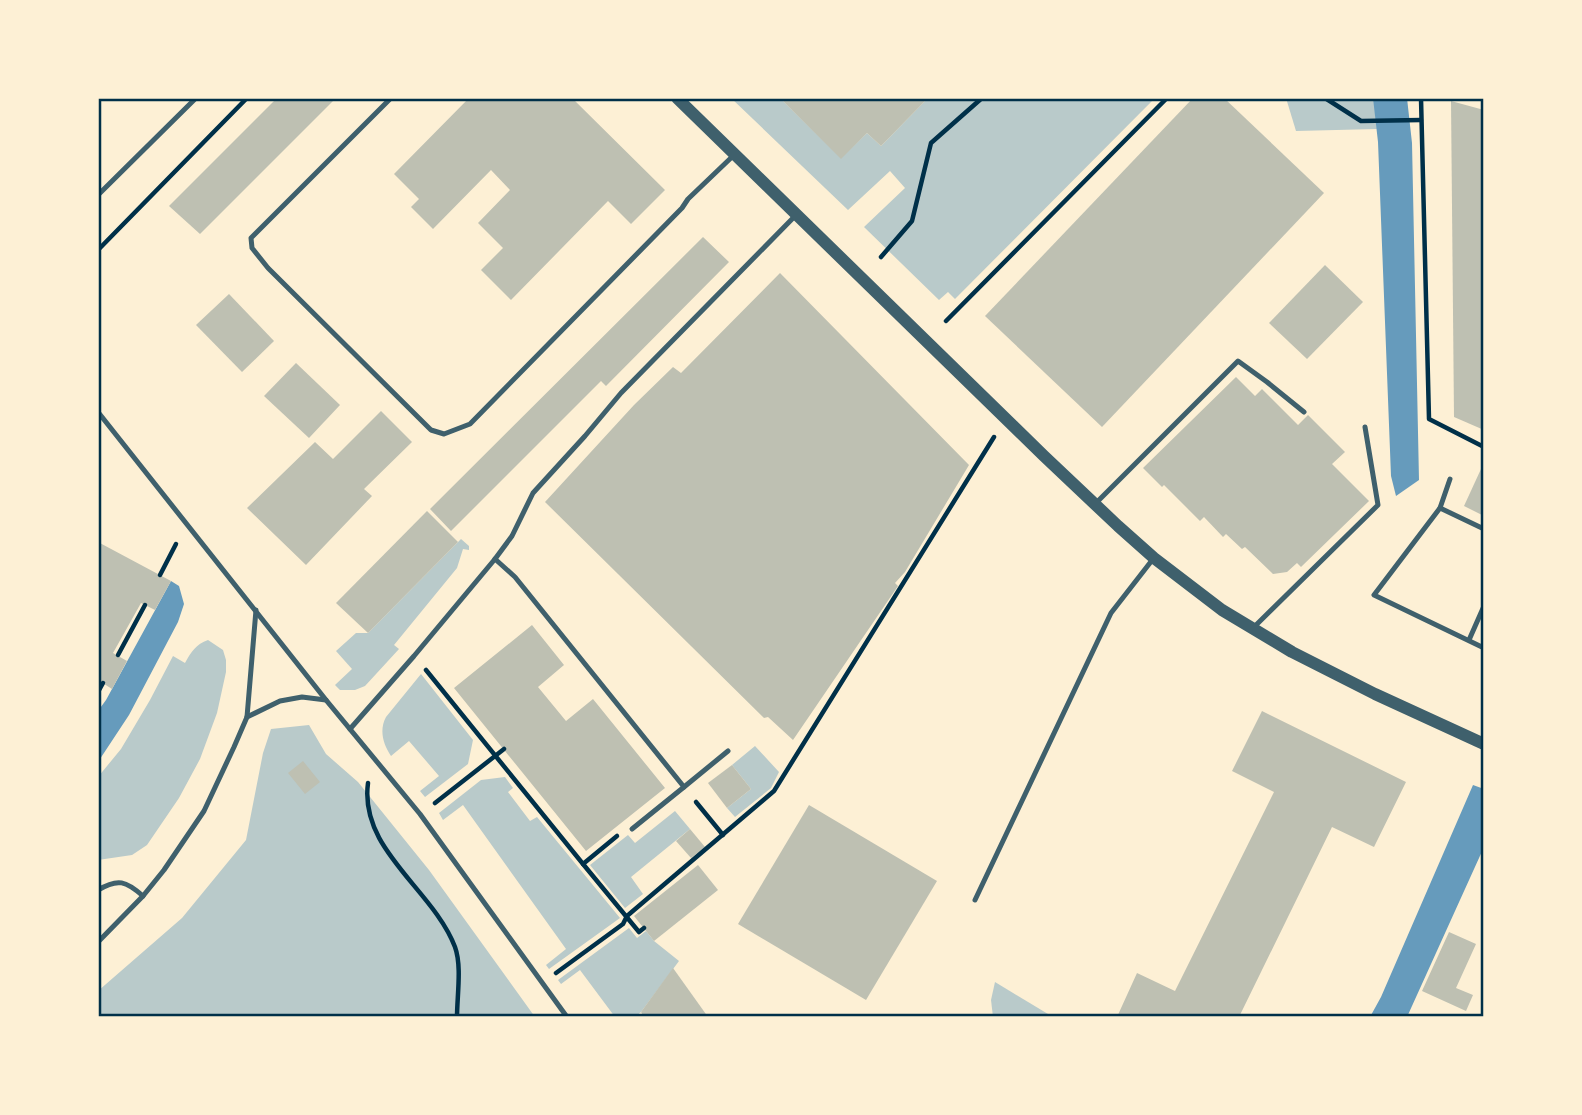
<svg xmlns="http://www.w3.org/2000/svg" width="1582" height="1115" font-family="Manrope,sans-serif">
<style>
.green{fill:#b9caca}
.water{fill:#669bbc}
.building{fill:#bec0b2}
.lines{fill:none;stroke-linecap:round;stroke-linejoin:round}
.path{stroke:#003049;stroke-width:4.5}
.service{stroke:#3f606c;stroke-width:5}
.tertiary{stroke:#3f606c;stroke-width:12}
.neatline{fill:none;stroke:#003049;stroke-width:2.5}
</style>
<rect width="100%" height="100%" fill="#fdf0d5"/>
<g class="green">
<path d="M731 98H780L841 158 867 133 881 146 928 98H1155L955 299 948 292 939 300 864 227 905 188 890 171 848 210Z"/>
<path d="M1286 98H1374L1377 129 1296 131Z"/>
<path d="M461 539 469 546V550L463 549 457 568 394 645 399 649 365 686 355 690H340L335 685 352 669 336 651 356 633H368Z"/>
<path d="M208 640 223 650 226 660V672L217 713 200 759 179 798 147 845 132 855 98 860V777L121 749 150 700 173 656 185 663C191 652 196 644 208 640Z"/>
<path d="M421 674 473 740 468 764 425 797 420 791 439 776 409 741 391 756C383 744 379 730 386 717Z"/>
<path d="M309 725 326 754 358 782 429 870 535 1017H98V991L182 918 246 840 263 753 271 729Z"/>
<path d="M755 746 779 772 771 788 735 817 727 808 751 789 732 765Z"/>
<path d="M505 777 513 788 508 792 530 821 537 817 620 918 549 969 546 965 566 949 463 805 443 820 439 813 481 780Z"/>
<path d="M675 811 690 829 631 877 643 894 625 908 590 865 628 835 635 843Z"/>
<path d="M629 928 637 938 646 931 654 941 679 961 641 1012 635 1017H615L580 970 561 984 558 980Z"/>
<path d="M995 982 1053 1017H993L991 1000Z"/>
</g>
<g class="water">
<path d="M1373 98H1407L1412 143 1419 480 1396 496 1391 476 1378 142Z"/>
<path d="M171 581 179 586 184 604 178 622 129 715 98 762V711L106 700Z"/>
<path d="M1473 785 1484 789V847L1407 1017H1370L1381 997Z"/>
</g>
<g class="building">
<path d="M277 98H336L200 234 169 206Z"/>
<path d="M469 98H572L665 190 631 224 608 201 511 300 481 270 503 248 478 223 510 190 491 170 433 229 411 207 419 199 394 174Z"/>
<path d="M780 98H928L881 146 867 133 841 159Z"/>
<path d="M1193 98H1224L1324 193 1102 427 985 316Z"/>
<path d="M1451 101 1484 110V430L1454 417Z"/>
<path d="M703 237 729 262 606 386 601 381 451 531 430 509Z"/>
<path d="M1325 265 1363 302 1307 359 1269 323Z"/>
<path d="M780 273 969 465 905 572 895 583 898 586 793 740 768 717 764 718 545 502 634 405 673 367 681 373Z"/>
<path d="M229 294 274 341 242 372 196 325Z"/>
<path d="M296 363 340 405 309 438 264 396Z"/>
<path d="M1236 377 1255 396 1262 389 1298 425 1308 415 1345 452 1332 464 1369 501 1301 567 1297 563 1287 572 1273 574 1245 547 1242 549 1226 534 1223 537 1204 517 1200 521 1164 485 1162 487 1143 468Z"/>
<path d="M381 411 412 442 364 489 372 496 306 565 247 508 315 442 333 459Z"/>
<path d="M1481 469 1484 471V516L1464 506Z"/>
<path d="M427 511 458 542 368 633 336 603Z"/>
<path d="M98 542 171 581 155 610 141 603 113 653 127 661 112 689 98 680Z"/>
<path d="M532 625 564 665 538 687 566 721 593 699 665 788 586 851 454 688Z"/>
<path d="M1262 711 1406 782 1374 847 1332 827 1239 1017H1117L1137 973 1175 991 1274 792 1232 771Z"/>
<path d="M303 761 320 782 305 794 288 773Z"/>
<path d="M732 765 751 789 727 808 708 783Z"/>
<path d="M809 805 937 881 866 1000 738 924Z"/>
<path d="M690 829 705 847 691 858 676 841Z"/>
<path d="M698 865 718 890 654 941 634 916Z"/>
<path d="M1449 932 1476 944 1456 988 1473 995 1466 1011 1422 991Z"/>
<path d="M673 968 708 1017H644L641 1012Z"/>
</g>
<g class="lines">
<g class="path">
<path d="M1325 98 1361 121 1421 120"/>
<path d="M1421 98 1429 419 1484 447"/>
<path d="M98 250 247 98"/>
<path d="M881 257 912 221 931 143 982 98"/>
<path d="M946 321 1167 98"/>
<path d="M160 575 176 544"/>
<path d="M118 655 145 605"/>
<path d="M426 670 583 864 639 932 644 928"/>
<path d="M98 692 103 683"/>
<path d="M368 783C359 850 433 889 455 947 462 966 457 996 457 1017"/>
<path d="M696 802 723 835"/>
<path d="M435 803 504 749"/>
<path d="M583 864 617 836"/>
<path d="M556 973 623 924 627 916 774 791 994 437"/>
</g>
<g class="service">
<path d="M391 98 251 238 252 248 268 268 431 430 444 434 470 424 682 208 688 199 734 155"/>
<path d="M98 195 196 98"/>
<path d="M98 412 326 700 420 814 567 1017"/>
<path d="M1450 479 1440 508 1484 529"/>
<path d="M1096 503 1238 361 1267 382 1304 412"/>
<path d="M1440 508 1374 595 1484 648"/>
<path d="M495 559 515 577 684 787 728 751"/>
<path d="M1252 629 1378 505 1365 427"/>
<path d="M1469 640 1484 606"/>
<path d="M247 717 280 701 302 697 326 700"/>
<path d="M350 729 414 656 495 559 512 536 533 493 585 436 621 393 796 215"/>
<path d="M632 829 684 787"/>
<path d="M98 890C118 878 126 881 143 896"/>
<path d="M975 900 1111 613 1153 559"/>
<path d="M98 942 143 896 164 870 204 811 234 747 247 717 256 610"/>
</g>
<path class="tertiary" d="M677 98 1044 456 1118 526 1154 558 1222 610 1292 652 1375 694 1484 744"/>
</g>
<rect width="1582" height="1115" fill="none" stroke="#fdf0d5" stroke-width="200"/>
<rect x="100" y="100" width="1382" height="915" class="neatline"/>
</svg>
